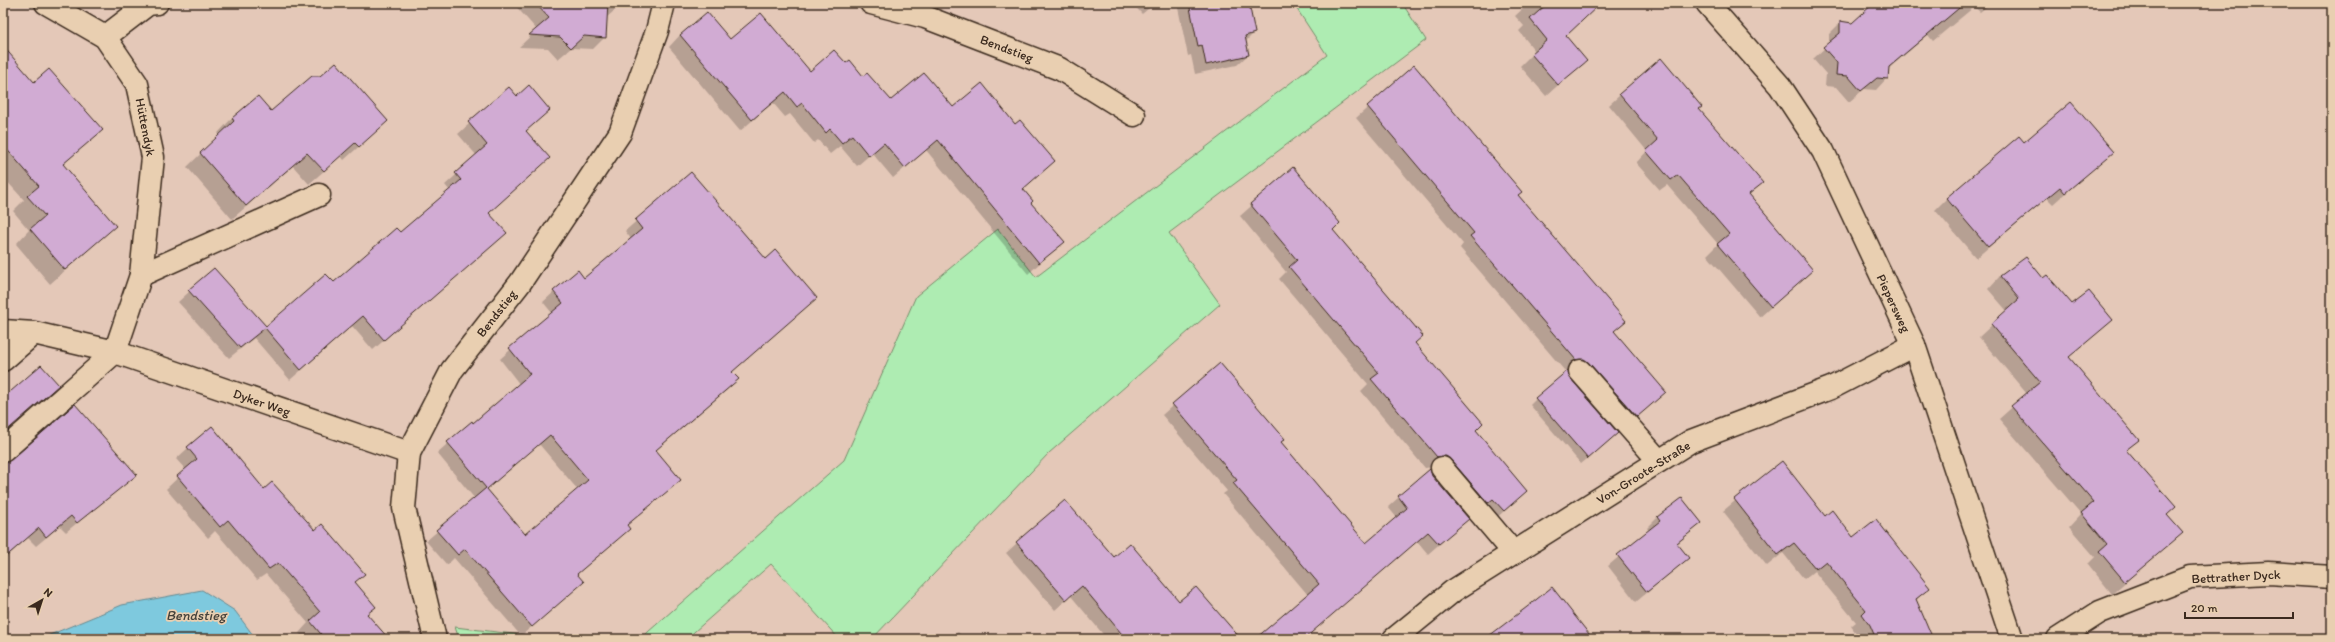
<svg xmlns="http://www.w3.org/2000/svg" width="2335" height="642" font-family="Itim,sans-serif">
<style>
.green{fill:#aeecb2;stroke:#748b68}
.water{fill:#7ec9de;stroke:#638991}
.shadow{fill:#0003;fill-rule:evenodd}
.building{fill:#d1abd3;stroke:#3b2a1e;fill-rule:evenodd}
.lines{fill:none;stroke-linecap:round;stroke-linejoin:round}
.minor-casing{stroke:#3b2a1e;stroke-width:25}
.minor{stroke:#e9cfb1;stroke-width:22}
.labels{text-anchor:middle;stroke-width:3.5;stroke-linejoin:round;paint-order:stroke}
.street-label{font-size:13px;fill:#3b2a1e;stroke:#e9cfb1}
.water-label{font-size:14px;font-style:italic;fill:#45423b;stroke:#e9cfb1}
</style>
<rect width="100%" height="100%" fill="#e4c8b8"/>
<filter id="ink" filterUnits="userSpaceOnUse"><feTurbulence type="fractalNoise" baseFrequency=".025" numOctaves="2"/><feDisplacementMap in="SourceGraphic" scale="8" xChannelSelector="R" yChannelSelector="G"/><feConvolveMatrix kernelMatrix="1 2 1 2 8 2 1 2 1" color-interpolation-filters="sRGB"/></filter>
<g filter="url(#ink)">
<g class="green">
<path d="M1293 3H1402L1426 40 1169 233 1220 304 1049 453 872 639H839L771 564 686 639H640L844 460 916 296 998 229 1036 277 1327 55Z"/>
<path d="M455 627 555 639H459Z"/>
</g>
<path class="water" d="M202 590 235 611 256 639H40L122 605Z"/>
<g class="shadow">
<path d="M513 3H623L606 18 605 37 593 49 571 48 558 59 548 48 519 47 537 30Z"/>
<path d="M1132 3H1155L1142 14Z"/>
<path d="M1177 3H1248L1254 33 1245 42 1248 55 1237 65 1195 74 1191 55 1188 56Z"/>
<path d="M1529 3H1600L1565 37 1585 61 1546 96 1520 66 1535 51 1519 31 1524 26 1515 16Z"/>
<path d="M1876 3H1991L1980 12 1974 7 1933 41 1928 35 1888 69 1887 78 1876 90 1864 89 1849 102 1836 87 1825 86 1826 74 1813 59 1829 44V34L1841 22 1852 24Z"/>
<path d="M680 35 730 40 810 73 846 64 891 101 953 109 1015 125 1054 161 1022 189 1029 203 1063 242 1028 274 926 150 893 178 872 153 857 166 840 146 830 154 818 140 814 143 790 114 785 117 773 103 740 131 669 47Z"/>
<path d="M3 55 34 83 101 130 63 165 115 226 50 284 16 244 29 230 13 211 24 200 3 177Z"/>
<path d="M1414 67 1517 196 1624 321 1613 332 1664 392 1625 427 1572 370H1564L1460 248 1463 244 1356 118Z"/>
<path d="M320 77 387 121 344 160 341 156 309 184 293 166 232 219 187 167 220 135 218 133 232 118 258 97 271 112Z"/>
<path d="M509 88 488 213 494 243 373 350 352 326 290 380 254 338 229 358 178 302 214 269 266 327 334 284 400 234 450 191 445 185 477 156 458 134Z"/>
<path d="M1620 95 1698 109 1762 183 1749 195 1812 270 1760 317 1707 255 1718 244 1667 185 1660 190 1636 163 1647 151 1609 105Z"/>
<path d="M2024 144 2112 152 2053 204 2047 198 1976 258 1935 210 1947 198Z"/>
<path d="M1293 169 1332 231 1475 430 1526 491 1492 522 1434 467 1425 468 1361 391 1368 384 1279 279 1286 272 1240 216Z"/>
<path d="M691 174 766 260 816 298 731 372 737 379 727 390 655 451 680 480 626 526 618 539 576 575 583 582 521 636 454 558 447 565 426 541 475 499 437 453 471 423 473 425 520 385 500 359 552 313 543 302 577 271 584 279 631 239 625 231ZM539 444 578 490 525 536 486 490Z"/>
<path d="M2026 258 2043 279 2072 306 2112 319 2068 358 2137 440 2126 451 2166 515 2181 533 2112 594 2088 564 2095 557 2069 527 2081 514 1999 419 2027 394 1979 337 2007 311 1988 289 2000 276Z"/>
<path d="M1220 364 1280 443 1366 544 1397 518 1388 507 1429 470 1432 477 1468 519 1428 554 1417 541 1303 639H1256L1308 595 1223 494 1227 491 1162 415Z"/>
<path d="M1570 380 1611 439 1581 464 1530 405 1536 399Z"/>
<path d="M188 448 264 490 354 583 374 607 366 615 387 639H304L299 633 308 623 266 574 257 580 215 531 208 538 166 489 186 470 176 459Z"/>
<path d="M1782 462 1825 517 1853 539 1929 588 1916 600 1932 639H1860L1851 626 1856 622 1814 571 1804 579 1783 553 1767 566 1723 511Z"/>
<path d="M3 464 135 475 66 532 60 526 36 546 28 538 4 559Z"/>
<path d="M1682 499 1701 523 1677 544 1688 558 1636 602 1608 566 1649 531 1647 528 1657 518Z"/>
<path d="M1017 543 1114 559 1240 639H1107L1071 596 1055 610 1006 553Z"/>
<path d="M958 632 964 639H949Z"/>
</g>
<g class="building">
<path d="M535 3H608L606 38 584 36 571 48 560 37 529 35 549 18Z"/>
<path d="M1189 3H1249L1255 33 1245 36 1249 55 1206 65 1202 45 1198 46Z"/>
<path d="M1548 3H1601L1566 36 1587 61 1558 85 1531 54 1547 40 1530 19Z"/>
<path d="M1874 3H1965L1889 67 1888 79 1877 78 1861 91 1848 76 1836 75 1837 63 1823 47 1840 33V21L1852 23Z"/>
<path d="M707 12 730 39 761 13 810 71 834 50 846 63 850 60 863 76 867 73 891 100 924 73 953 107 982 83 1015 124 1020 120 1055 161 1023 189 1033 201 1031 203 1065 242 1039 263 938 140 905 168 884 143 869 156 852 135 842 143 830 129 826 133 802 103 797 107 785 92 752 120 680 35Z"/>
<path d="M3 46 34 82 49 69 103 130 63 164 116 226 65 270 30 229 45 216 27 196 39 186 3 145Z"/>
<path d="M1661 58 1702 107 1699 109 1763 183 1749 194 1813 270 1771 307 1717 244 1729 234 1678 175 1671 180 1646 151 1658 140 1619 94Z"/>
<path d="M336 62 388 121 359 147 355 143 324 171 307 153 246 206 200 153 234 121 232 118 258 96 271 111 312 76H320Z"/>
<path d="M1414 65 1522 192 1518 195 1626 321 1614 331 1666 392 1637 417 1589 363 1584 359 1576 360 1470 236 1474 233 1367 106Z"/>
<path d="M529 85 550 110 526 131 550 158 489 213 507 233 384 340 363 316 301 370 265 328 240 348 188 290 214 268 266 326 326 274 334 282 396 228 400 232 461 180 455 173 487 145 468 122 509 87 517 96Z"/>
<path d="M2071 102 2114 152 2065 193 2060 187 1988 247 1946 198 2019 136 2024 142Z"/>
<path d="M1293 167 1340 223 1333 230 1423 336 1415 343 1483 423 1476 430 1527 491 1504 511 1493 499 1488 503 1451 460 1446 456 1437 457 1371 379 1379 373 1289 267 1297 260 1250 204Z"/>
<path d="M691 172 766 259 776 250 817 298 732 372 739 379 656 450 681 480 627 525 630 529 577 574 584 582 532 627 465 549 458 555 436 530 486 488 447 442 472 421 473 423 530 374 509 348 563 303 553 291 578 270 584 278 642 229 635 220ZM550 435 588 480 525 534 487 489Z"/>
<path d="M2026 257 2043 278 2047 275 2072 304 2089 291 2113 320 2069 357 2139 440 2126 450 2176 507 2167 515 2183 533 2125 582 2099 551 2107 544 2081 513 2094 502 2011 406 2040 382 1991 324 2019 299 2000 276Z"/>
<path d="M1220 363 1285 439 1281 442 1366 543 1407 508 1398 496 1430 469 1432 476 1469 519 1439 544 1428 532 1304 639H1255L1319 584 1233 483 1237 480 1172 404Z"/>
<path d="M41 365 59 385 3 434V398Z"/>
<path d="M1568 370 1571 379 1618 433 1588 459 1535 398Z"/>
<path d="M75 404 137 475 77 523 71 516 46 537 39 528 3 559V463L11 460Z"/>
<path d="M212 426 264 489 272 482 315 530 322 524 365 574 355 582 376 607 367 614 389 639H325L310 621 320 612 278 563 269 569 228 520 220 527 177 476 197 459 187 447Z"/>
<path d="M1782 461 1825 516 1832 510 1853 537 1876 519 1930 588 1916 599 1933 639H1876L1870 625 1862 614 1866 610 1826 561 1816 569 1794 543 1778 555 1734 499Z"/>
<path d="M1682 498 1702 523 1677 543 1689 558 1647 592 1617 555 1660 521 1657 517Z"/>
<path d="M1065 500 1114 557 1130 543 1179 601 1196 587 1241 639H1126L1082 586 1066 600 1016 542Z"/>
<path d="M1552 587 1593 639H1485L1527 607Z"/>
</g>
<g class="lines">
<defs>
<g id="minor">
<path d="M871 3 925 17 1060 69 1134 115"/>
<path d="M1707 3 1780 86 1823 151 1914 345 2012 639"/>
<path d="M105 37 148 4 157 3"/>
<path d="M141 275 319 195"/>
<path d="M3 331 34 333 115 352 409 453"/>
<path d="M3 360 34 333"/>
<path d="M1580 371 1659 461"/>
<path d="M3 451 115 352 141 275 153 157 137 84 105 37 46 3"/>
<path d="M1442 468 1514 553"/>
<path d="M435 639 404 508 409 453 452 370 520 283 620 133 657 31 664 3"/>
<path d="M1394 639 1453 591 1691 441 1831 388 1914 345"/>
<path d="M2058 639 2100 612 2190 577 2269 573 2332 577"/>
</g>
</defs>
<use href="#minor" class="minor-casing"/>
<use href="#minor" class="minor"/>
</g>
</g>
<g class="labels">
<g class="street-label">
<text transform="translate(1007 48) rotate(21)" y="5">Bendstieg</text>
<text transform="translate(146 127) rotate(79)" y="5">Hüttendyk</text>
<text transform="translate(1894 303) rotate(65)" y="5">Piepersweg</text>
<text transform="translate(496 313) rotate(-52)" y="5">Bendstieg</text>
<text transform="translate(262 402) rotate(19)" y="5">Dyker Weg</text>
<text transform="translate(1643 472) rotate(-32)" y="5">Von-Groote-Straße</text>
<text transform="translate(2236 576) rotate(-3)" y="5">Bettrather Dyck</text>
</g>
<g class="water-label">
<text x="196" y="620">Bendstieg</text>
</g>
</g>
<rect width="2335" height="642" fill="none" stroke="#e9cfb1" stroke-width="16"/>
<rect x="8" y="8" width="2319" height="626" fill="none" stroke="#3b2a1e" stroke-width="1.5" filter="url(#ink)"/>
<g transform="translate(42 600) rotate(39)" stroke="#e9cfb1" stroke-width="3" paint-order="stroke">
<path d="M0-3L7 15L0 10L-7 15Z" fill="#3b2a1e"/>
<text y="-6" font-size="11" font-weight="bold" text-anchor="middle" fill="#3b2a1e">N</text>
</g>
<path d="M2185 612v6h108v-6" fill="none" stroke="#3b2a1e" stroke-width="2"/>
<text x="2191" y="612" font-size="12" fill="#3b2a1e" stroke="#e9cfb1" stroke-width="3" paint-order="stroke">20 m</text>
</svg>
